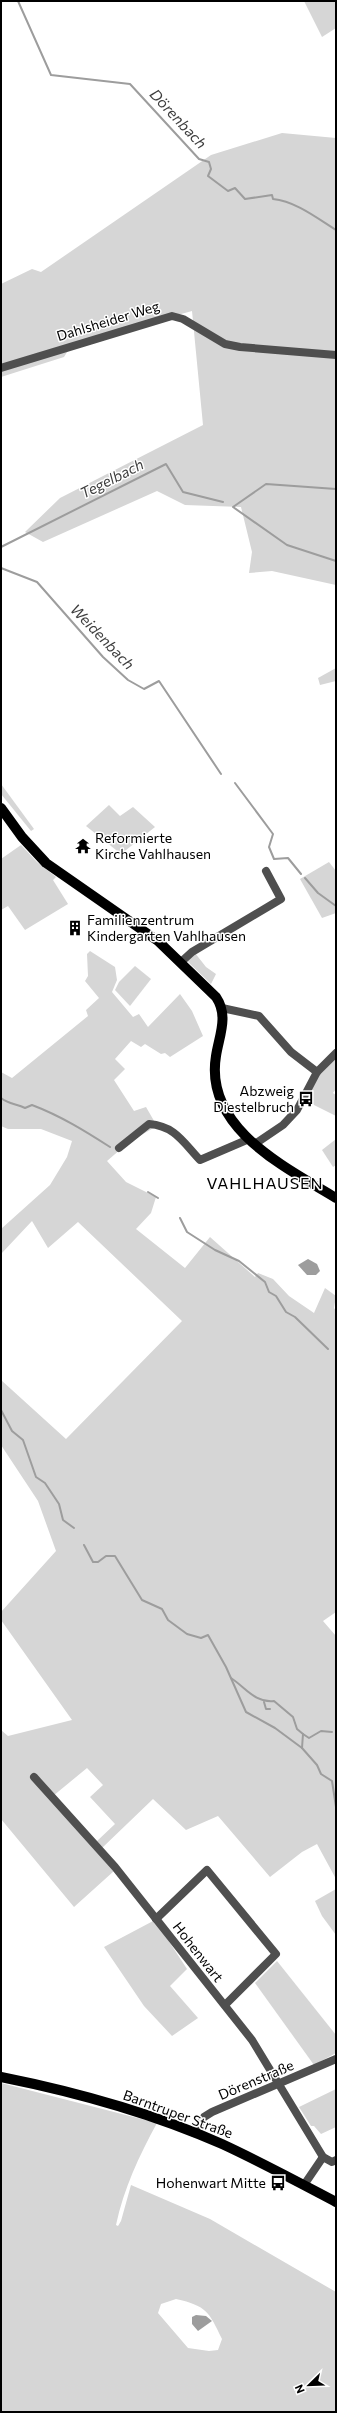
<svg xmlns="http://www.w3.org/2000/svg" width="337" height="2413" font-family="Commissioner,sans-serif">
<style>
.green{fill:#d6d6d6;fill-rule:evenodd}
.water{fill:#9d9d9d}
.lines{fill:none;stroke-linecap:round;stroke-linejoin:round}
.stream{stroke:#9d9d9d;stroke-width:2}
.minor{stroke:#4f4f4f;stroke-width:8}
.major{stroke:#000;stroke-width:10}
.labels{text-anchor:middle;stroke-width:3;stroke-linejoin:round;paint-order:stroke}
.street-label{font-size:14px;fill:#000;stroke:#fff}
.poi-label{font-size:14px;fill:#000;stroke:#fff;text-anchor:start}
.water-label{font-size:15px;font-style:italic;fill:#3e3e3e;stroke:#fff}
.quarter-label{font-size:16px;letter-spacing:1px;fill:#000;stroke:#fff}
</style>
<rect width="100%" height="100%" fill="#fff"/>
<g class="green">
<path d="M304 1H336V28L322 37Z"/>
<path d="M282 133 336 138V585L272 571 249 573 252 552 241 507 185 505 157 491 43 542 25 532 60 498 203 425 192 311 72 344 64 357 1 377V284L32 269 41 272 211 155Z"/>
<path d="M336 668V681L320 685 318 678Z"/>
<path d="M1 784 34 829 31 831 1 794Z"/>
<path d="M109 805 120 816 133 807 155 827 121 854 86 826Z"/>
<path d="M21 845 37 862 56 877 53 880 68 904 25 930 8 906 1 910V859Z"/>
<path d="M329 862 336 871V913L322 918 300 879Z"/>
<path d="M90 951 115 967 117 980 112 992 133 1017 139 1014 148 1027 180 994 192 1011 203 1036 170 1057 165 1053 161 1054 145 1044 141 1047 131 1041 115 1059 125 1069 114 1080 134 1111 146 1107 157 1126 129 1142 107 1161 126 1182 156 1197 151 1213 136 1229 185 1268 210 1237 255 1277 258 1273 273 1279 289 1296 314 1313 325 1288 336 1296 334 1308 336 1311V1612L323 1621 336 1636V1879L317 1844 302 1852 270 1877 218 1816 186 1830 153 1799 102 1848 96 1842 115 1824 90 1797 103 1785 87 1768 53 1796 114 1871 74 1907 1 1819V1730L8 1736 72 1720 1 1620V1612L56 1551 38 1501 1 1445V1380L66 1439 182 1321 78 1222 48 1248 32 1221 1 1254V1229L50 1185 67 1157 72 1141 41 1129H8L1 1126V1072L12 1078 88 1016 86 1010 99 998 85 981 88 976 87 954Z"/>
<path d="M195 953 206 967 216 974 211 984 187 961Z"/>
<path d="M135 966 151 979 130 1006 115 990 119 982Z"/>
<path d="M336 1057V1089L333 1093 336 1095V1116L306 1101 321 1071Z"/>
<path d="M336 1139V1165L333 1167 322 1150Z"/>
<path d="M336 1889V1935L322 1916 315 1901Z"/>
<path d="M155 1920 187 1969 170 1986 198 2018 172 2036 144 2006 104 1947Z"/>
<path d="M277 1961 336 2035V2053L314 2065 255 1983Z"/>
<path d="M1 2083 157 2123C139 2156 124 2188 116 2225L118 2226 121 2221 131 2185 210 2219 336 2292V2412H1ZM176 2299C207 2306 209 2312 222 2339L218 2350 209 2351 188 2348 158 2313 161 2304Z"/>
<path d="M336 2089V2127L321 2134 314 2126H311L299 2107Z"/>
</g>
<g class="water">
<path d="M308 1259 317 1264 320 1271 316 1275H307L298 1265Z"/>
<path d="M196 2315 206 2316 212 2321 198 2331 192 2324V2317Z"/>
</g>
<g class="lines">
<g class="stream">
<path d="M18 1 51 75 130 84 199 159 209 162 211 169 208 176 228 191 235 188 245 199 272 195 273 199C295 201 317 218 336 230"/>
<path d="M336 489 266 484 233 507 287 545 336 561"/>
<path d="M1 547 166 464 183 492 223 502"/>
<path d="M1 568 37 582 103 657 128 680 144 689 159 681 221 774"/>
<path d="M235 783 273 834 269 847 274 859 288 858 301 874"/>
<path d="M305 878 318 893 336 906"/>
<path d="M1 1098C8 1104 17 1104 25 1108L32 1105C61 1116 85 1131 110 1147"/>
<path d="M148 1192 158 1198"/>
<path d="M180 1218 187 1232 215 1250 239 1261 265 1282 269 1292 276 1296 286 1312 295 1317 328 1349"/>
<path d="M1 1410 12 1431 23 1440 36 1477 45 1483 59 1504 63 1520 74 1528"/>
<path d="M84 1545 93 1562H98L106 1556H115L142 1600 162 1609 168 1620 187 1634 201 1638 208 1635 226 1667 246 1712 275 1728 302 1748 317 1765 321 1774 332 1781 336 1807"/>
<path d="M231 1678C246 1688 255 1703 274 1701L293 1717 297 1729 303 1734 302 1748"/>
<path d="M264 1702 266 1709H270"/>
<path d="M303 1734 309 1738 321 1731 332 1732"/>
</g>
<g class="minor">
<path d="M1 368 172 316 183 319 225 344 240 347 336 355"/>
<path d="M181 962 192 952 281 899 266 871"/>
<path d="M222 1008 259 1016 291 1052 317 1072"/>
<path d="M255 1144 283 1125 297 1110 317 1072 336 1053"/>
<path d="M119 1148 149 1124C175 1126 183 1142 200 1160L249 1139"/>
<path d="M34 1777 115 1867 252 2040 323 2157"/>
<path d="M156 1919 207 1870 276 1954 225 2005"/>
<path d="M194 2133 204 2117 212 2112 336 2059"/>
<path d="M304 2185 323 2157 332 2162 336 2160"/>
</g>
<g class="major">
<path d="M1 808 22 837 46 863 158 941 216 997C229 1016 219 1036 216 1056 204 1128 285 1167 336 1198"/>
<path d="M1 2077C76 2092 152 2113 222 2144 261 2162 298 2182 336 2202"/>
</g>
</g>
<defs>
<symbol id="temple-bare" viewBox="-9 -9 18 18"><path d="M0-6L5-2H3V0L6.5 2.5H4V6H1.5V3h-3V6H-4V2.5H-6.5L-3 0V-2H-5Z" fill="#000" stroke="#fff" stroke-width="2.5" paint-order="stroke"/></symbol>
<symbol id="building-bare" viewBox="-9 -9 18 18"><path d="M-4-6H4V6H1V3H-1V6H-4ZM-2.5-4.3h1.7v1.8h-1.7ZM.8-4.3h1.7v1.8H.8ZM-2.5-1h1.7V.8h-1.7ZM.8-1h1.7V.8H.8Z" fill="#000" stroke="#fff" stroke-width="2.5" paint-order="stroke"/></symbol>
<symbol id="bus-bare" viewBox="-9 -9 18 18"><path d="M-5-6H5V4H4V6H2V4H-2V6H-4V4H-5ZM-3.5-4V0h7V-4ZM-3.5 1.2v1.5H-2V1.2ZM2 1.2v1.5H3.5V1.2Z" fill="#000" stroke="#fff" stroke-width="2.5" paint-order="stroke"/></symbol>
</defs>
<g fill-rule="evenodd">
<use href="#temple-bare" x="72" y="835" width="22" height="22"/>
<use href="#building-bare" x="64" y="917" width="22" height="22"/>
<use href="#bus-bare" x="295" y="1088" width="22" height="22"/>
<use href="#bus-bare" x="267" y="2172" width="22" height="22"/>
</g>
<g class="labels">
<g class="street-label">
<text transform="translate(108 321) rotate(-17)" y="5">Dahlsheider Weg</text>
<text transform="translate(198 1952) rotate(52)" y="5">Hohenwart</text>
<text transform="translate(256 2080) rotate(-23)" y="5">Dörenstraße</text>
<text transform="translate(178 2114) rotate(20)" y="5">Barntruper Straße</text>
</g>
<g class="poi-label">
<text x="95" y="843">Reformierte<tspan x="95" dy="16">Kirche Vahlhausen</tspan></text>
<text x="87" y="925">Familienzentrum<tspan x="87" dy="16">Kindergarten Vahlhausen</tspan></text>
<text x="294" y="1096" text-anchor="end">Abzweig<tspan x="294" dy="16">Diestelbruch</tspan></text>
<text x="266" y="2188" text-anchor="end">Hohenwart Mitte</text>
</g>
<g class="water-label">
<text transform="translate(178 119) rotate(47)" y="5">Dörenbach</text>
<text transform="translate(112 479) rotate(-27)" y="5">Tegelbach</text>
<text transform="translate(102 637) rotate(46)" y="5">Weidenbach</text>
</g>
<g class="quarter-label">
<text x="265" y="1189">VAHLHAUSEN</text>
</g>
</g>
<rect width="337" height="2413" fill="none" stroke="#000000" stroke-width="4"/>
<g transform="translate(309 2385) rotate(247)" stroke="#ffffff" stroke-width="3" paint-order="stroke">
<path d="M0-3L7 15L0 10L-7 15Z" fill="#000000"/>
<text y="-6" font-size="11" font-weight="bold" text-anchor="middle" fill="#000000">N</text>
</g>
</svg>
